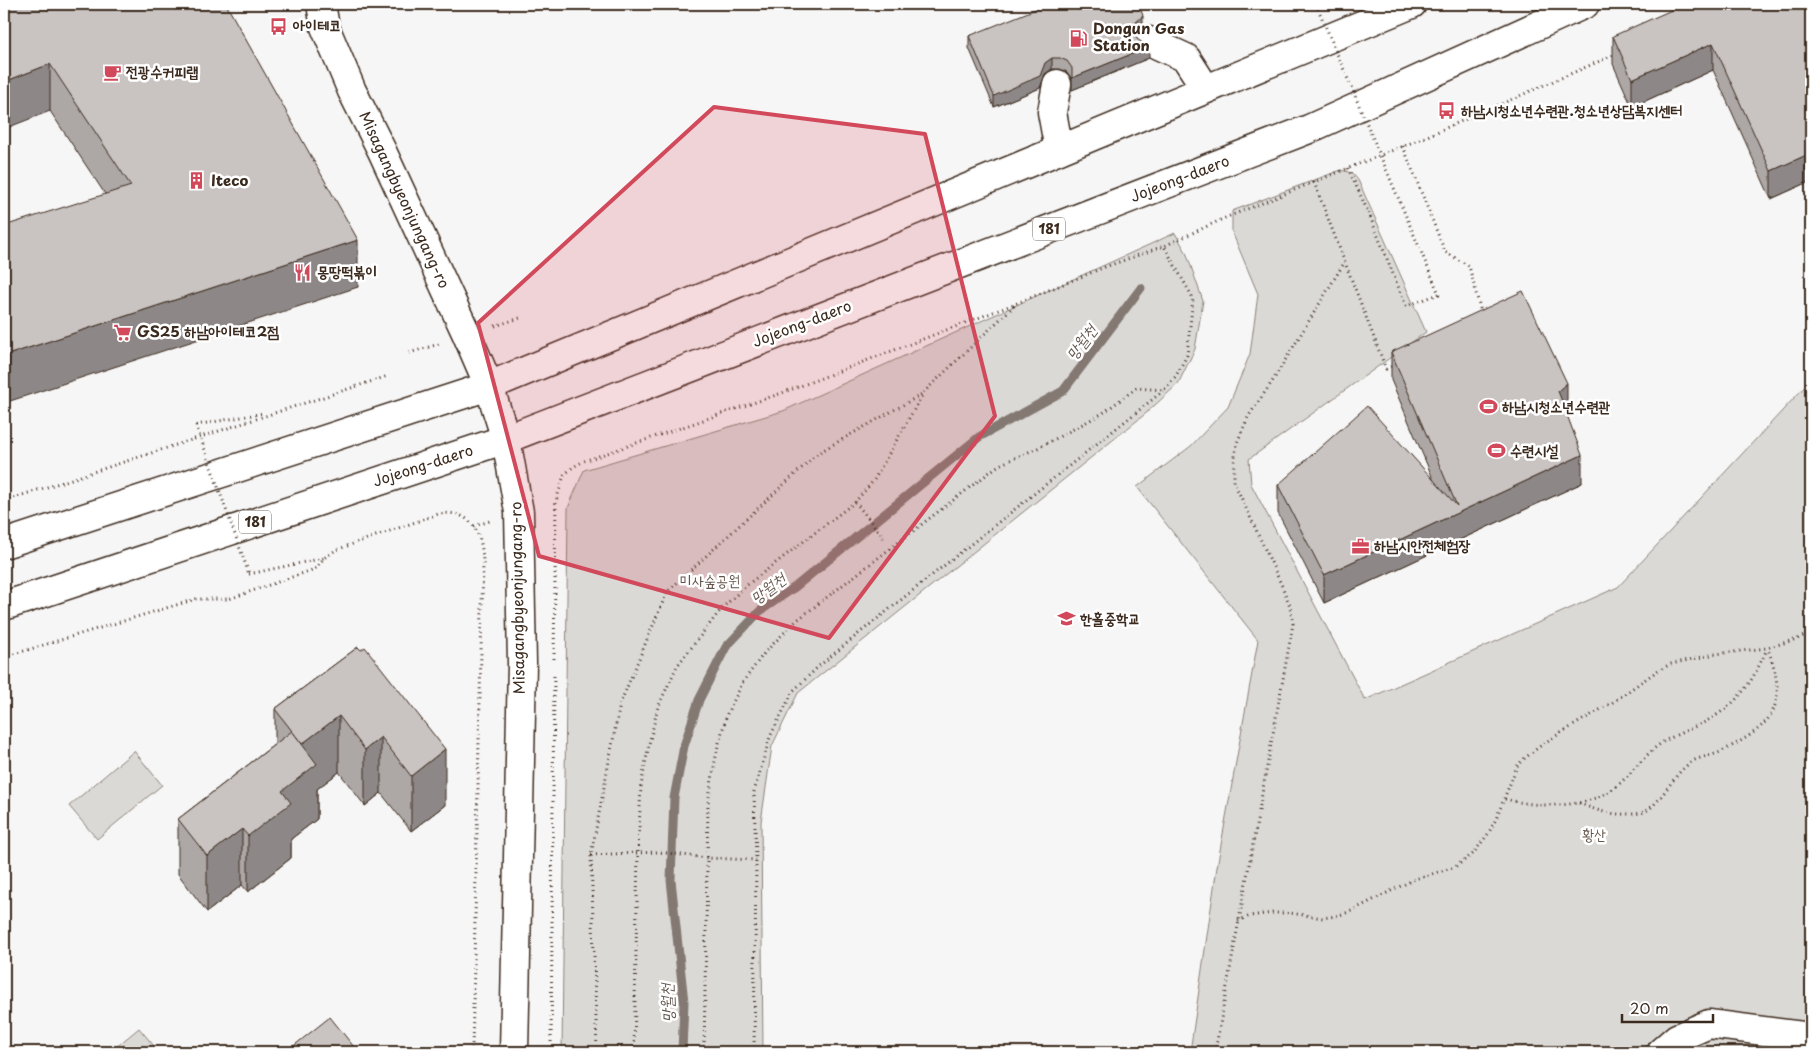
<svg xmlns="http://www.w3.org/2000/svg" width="1815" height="1056" font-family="'Playpen Sans','Poor Story',sans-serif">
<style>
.green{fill:#dbd9d6;stroke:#8b827a}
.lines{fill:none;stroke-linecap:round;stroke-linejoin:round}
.stream{stroke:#847972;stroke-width:9}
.minor-casing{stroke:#3b2a1e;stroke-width:31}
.major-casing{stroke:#3b2a1e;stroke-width:31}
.path{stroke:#3b2a1e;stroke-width:3;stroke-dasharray:1 4;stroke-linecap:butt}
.minor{stroke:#fff;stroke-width:28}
.major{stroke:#fff;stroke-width:28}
.path-bridge{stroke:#3b2a1e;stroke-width:3;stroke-dasharray:1 4;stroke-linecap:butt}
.wall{fill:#ada8a6;stroke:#3b2a1e}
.shaded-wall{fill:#8d8887;stroke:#3b2a1e}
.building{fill:#c9c3c1;stroke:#3b2a1e}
.marked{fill:#d1495b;fill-opacity:0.2;stroke:#d1495b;stroke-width:4;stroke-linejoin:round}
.labels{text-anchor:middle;stroke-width:5;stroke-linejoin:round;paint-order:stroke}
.shield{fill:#fff;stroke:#766a62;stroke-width:1}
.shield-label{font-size:14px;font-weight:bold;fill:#3b2a1e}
.poi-label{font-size:15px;font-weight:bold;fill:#3b2a1e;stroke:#fff;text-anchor:start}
.street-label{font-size:15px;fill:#3b2a1e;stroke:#fff}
.park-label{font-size:15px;fill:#63564c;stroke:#fff}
.water-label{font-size:16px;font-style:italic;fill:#65584f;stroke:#fff}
</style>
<rect width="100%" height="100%" fill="#f7f6f6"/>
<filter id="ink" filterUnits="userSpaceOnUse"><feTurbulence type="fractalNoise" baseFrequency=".02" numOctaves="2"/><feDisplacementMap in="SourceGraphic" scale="10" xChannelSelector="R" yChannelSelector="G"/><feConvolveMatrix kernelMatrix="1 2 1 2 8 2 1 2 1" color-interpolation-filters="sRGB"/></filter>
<g filter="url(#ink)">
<g class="green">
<path d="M1341 170 1352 173 1358 180 1426 332 1249 459 1251 484 1365 700 1618 587 1811 380V1052H1190L1217 867 1258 640 1137 487 1191 446 1228 407 1250 354 1258 294 1232 232V211Z"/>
<path d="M1175 233 1186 252 1203 301 1195 349 1178 384 1144 415 798 693 772 746 761 822 763 1052H562L568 508 584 470 783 411Z"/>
<path d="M134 751 162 785 97 839 69 806Z"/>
<path d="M139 1028 159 1052H110Z"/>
</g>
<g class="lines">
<path class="stream" d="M682 1052 684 1002 671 880 674 798 684 746 699 700 726 647 760 611 795 587 979 437 1063 391 1141 288"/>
<defs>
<g id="minor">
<path d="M321 4 325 27 352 91 382 151 467 335 489 386 506 439 519 512 522 663 514 1052"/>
<path d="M1149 41 1186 58 1206 89"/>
<path d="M1057 84 1052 112 1059 150"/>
<path d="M1661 1052 1677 1038 1709 1024 1811 1037"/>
</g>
<g id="major">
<path d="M4 544 489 386 1412 4"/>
<path d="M4 606 506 439 1309 129 1585 4"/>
</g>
</defs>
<use href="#minor" class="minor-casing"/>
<use href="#major" class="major-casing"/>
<g class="path">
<path d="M1403 146 1445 252 1469 266 1481 312"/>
<path d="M1348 168 1369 214"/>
<path d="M1314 182 1386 369 1395 365"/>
<path d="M495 326 523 317"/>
<path d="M409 353 439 344"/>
<path d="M196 425 264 413"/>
<path d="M4 501 388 376"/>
<path d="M855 502 885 539"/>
<path d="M474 526 490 521"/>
<path d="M249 574 324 558"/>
<path d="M4 657 196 599H229L315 569 324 558 336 550 438 514C473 508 483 536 483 564L472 1052"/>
<path d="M554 659 556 501 564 475 573 467 584 461 782 393 1017 303 1105 267 1164 246 1225 218 1418 140 1616 54"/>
<path d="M1505 799C1540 808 1590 810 1619 784 1634 771 1645 754 1663 742 1675 735 1688 730 1701 724 1737 706 1751 685 1767 649"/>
<path d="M1579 803C1595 810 1609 815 1627 814 1633 814 1640 814 1646 811 1663 801 1673 773 1693 761 1702 756 1713 756 1722 751 1774 725 1789 706 1768 649"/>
<path d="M591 855 658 852 707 858 756 860"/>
<path d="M1238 921 1250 916 1273 913H1290L1323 918 1336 916 1349 912 1415 879 1455 867 1473 854 1488 834 1496 819 1517 766 1525 758 1544 743 1613 702 1657 671 1671 664 1715 654 1767 648 1800 638 1811 632"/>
<path d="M551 1052 554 675"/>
<path d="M597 1052 591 855 620 704 667 592 818 453 924 393"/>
<path d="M634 1052 638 853 641 786 649 744 658 707 677 666 723 607 747 585 855 502 874 480 924 392 1015 305"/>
<path d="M704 1052 708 803 717 750 727 714 743 682 765 652 796 621 999 465 1042 446 1103 413 1136 388 1164 390 1176 376 1187 355 1193 298 1164 246"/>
<path d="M754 1052 756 860 754 792 770 737 793 691 819 666 862 631 1163 391"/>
<path d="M1215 1052 1293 624 1290 606 1282 586 1234 482V463L1237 443 1248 417 1272 382 1344 263"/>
</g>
<use href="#minor" class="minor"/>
<use href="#major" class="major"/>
<g class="path-bridge">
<path d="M1316 4 1439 294 1406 306 1369 214"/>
<path d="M196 425 249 574"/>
</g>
</g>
<g class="wall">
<path d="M4 4 358 287 105 194 50 111Z"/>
<path d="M1811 4V181L1771 199 1713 70 1632 107 1613 64V36Z"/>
<path d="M1143 27 1135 35 1137 39 1149 58 1072 90V79L1067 72 1060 69H1052L1045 74 1040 88 994 107 969 48V36Z"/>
<path d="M1391 352 1567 411 1566 412 1582 483 1324 603 1278 513V485L1434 481 1391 380Z"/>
<path d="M358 647 445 805 411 831 381 793 365 806 339 772 317 789V819L291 839V858L248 892 242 885 207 912 178 874V819L275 744V709Z"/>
</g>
<g class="shaded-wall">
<path d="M1143 16V27L1135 34 1134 43V32L1135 23Z"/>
<path d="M1713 43V70L1632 107V79Z"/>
<path d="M1149 47V58L1072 90V78Z"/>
<path d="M1052 58V69L1045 74 1040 88 994 107V96Z"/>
<path d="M50 64V111L4 129V82Z"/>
<path d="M1811 153V181L1771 199V171Z"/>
<path d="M358 240V287L4 403V356Z"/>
<path d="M1567 383V411L1558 418V391Z"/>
<path d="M1582 455V483L1324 603V575Z"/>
<path d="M339 716V772L317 789V819L291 839V858L248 892V836L282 791 302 744Z"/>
<path d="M381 737V793L365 806V750Z"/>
<path d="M445 749V805L411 831V776Z"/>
<path d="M242 829V885L207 912V856Z"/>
</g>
<g class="building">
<path d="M4 4H226L358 240 4 356V226L131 186 50 64 4 82Z"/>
<path d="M1048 4H1091L1093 8 1102 4H1139L1143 16 1135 23 1134 32 1137 39 1149 47 1072 78V68L1067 61 1060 58H1052L1045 63 1040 76 994 96 969 36Z"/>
<path d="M1685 4H1811V153L1771 171 1713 43 1632 79 1613 36Z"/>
<path d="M1523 291 1567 383 1558 391 1582 455 1324 575 1278 485 1367 406 1457 506 1391 352Z"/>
<path d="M358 647 361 650 365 647 445 749 411 776 381 737 365 750 339 716 302 744 275 709Z"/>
<path d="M292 731 317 764 282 791 291 803 248 836 242 829 207 856 178 819Z"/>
<path d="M330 1017 358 1052H286Z"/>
</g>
</g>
<path class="marked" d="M714 107 925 134 995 416 829 638 539 556 478 323Z"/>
<defs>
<symbol id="bus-bare" viewBox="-9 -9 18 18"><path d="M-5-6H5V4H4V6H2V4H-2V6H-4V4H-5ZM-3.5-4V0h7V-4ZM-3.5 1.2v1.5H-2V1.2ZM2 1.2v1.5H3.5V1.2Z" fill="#d1495b" stroke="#fff" stroke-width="2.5" paint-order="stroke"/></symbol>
<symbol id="fuel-bare" viewBox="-9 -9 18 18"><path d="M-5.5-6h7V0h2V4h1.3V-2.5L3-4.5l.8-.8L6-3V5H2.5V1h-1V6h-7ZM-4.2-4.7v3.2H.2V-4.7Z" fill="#d1495b" stroke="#fff" stroke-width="2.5" paint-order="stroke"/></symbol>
<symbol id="cafe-bare" viewBox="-9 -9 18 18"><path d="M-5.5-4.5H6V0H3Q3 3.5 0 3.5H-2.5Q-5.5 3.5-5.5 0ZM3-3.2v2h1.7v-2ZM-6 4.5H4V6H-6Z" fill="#d1495b" stroke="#fff" stroke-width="2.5" paint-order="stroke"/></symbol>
<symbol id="building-bare" viewBox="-9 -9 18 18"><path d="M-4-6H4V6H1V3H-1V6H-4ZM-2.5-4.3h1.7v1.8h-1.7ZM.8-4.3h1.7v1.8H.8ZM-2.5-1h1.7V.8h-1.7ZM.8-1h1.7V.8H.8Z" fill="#d1495b" stroke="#fff" stroke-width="2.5" paint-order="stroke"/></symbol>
<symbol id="restaurant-bare" viewBox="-9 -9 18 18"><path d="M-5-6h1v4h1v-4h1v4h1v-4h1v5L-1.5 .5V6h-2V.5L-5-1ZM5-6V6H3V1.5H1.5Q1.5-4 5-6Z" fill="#d1495b" stroke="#fff" stroke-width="2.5" paint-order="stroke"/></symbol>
<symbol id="supermarket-bare" viewBox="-9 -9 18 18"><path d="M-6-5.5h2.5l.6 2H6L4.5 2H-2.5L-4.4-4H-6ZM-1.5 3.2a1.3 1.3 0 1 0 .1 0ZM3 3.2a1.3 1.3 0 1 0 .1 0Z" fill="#d1495b" stroke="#fff" stroke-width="2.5" paint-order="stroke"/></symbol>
<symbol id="stadium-bare" viewBox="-9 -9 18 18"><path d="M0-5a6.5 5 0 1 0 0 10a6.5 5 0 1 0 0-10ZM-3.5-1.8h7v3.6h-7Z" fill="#d1495b" stroke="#fff" stroke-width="2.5" paint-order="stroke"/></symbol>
<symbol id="office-bare" viewBox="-9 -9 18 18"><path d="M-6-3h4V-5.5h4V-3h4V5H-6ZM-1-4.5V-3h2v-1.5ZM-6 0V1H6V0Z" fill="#d1495b" stroke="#fff" stroke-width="2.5" paint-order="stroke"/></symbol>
<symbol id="school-bare" viewBox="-9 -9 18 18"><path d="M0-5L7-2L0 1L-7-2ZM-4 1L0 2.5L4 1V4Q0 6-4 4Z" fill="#d1495b" stroke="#fff" stroke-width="2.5" paint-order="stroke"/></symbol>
</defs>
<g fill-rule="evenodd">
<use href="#bus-bare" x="266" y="14" width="25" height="25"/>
<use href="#fuel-bare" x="1066" y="26" width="25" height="25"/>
<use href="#cafe-bare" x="100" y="60" width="25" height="25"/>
<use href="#bus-bare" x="1434" y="98" width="25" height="25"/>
<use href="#building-bare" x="184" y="168" width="25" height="25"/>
<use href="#restaurant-bare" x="290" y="260" width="25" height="25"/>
<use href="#supermarket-bare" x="110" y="320" width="25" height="25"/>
<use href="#stadium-bare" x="1476" y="394" width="25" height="25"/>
<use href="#stadium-bare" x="1484" y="438" width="25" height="25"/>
<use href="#office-bare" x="1348" y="534" width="25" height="25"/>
<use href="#school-bare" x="1054" y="606" width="25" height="25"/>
</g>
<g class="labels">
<g class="shield">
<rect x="1033" y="217.5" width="32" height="23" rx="4"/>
<rect x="239" y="510.5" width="32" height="23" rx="4"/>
</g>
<g class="shield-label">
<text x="1049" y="234">181</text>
<text x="255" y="527">181</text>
</g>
<g class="poi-label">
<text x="293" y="31">아이테코</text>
<text x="1093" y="34">Dongun Gas<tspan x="1093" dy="17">Station</tspan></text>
<text x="126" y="77">전광수커피랩</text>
<text x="1461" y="116">하남시청소년수련관.청소년상담복지센터</text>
<text x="211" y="186">Iteco</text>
<text x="317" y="277">몽땅떡볶이</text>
<text x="137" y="337">GS25 하남아이테코2점</text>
<text x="1502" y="412">하남시청소년수련관</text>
<text x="1510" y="456">수련시설</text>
<text x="1374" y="551">하남시안전체험장</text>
<text x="1080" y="624">한홀중학교</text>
</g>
<g class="street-label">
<text transform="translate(1180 179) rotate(-21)" y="5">Jojeong-daero</text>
<text transform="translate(404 200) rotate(65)" y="5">Misagangbyeonjungang-ro</text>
<text transform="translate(802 324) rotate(-21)" y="5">Jojeong-daero</text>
<text transform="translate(423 466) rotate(-18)" y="5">Jojeong-daero</text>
<text transform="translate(518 598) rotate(-91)" y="5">Misagangbyeonjungang-ro</text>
</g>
<g class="park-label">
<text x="710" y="586">미사숲공원</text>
<text x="1594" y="840">황산</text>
</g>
<g class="water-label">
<text transform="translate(1081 342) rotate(-53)" y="6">망월천</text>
<text transform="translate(768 588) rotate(-37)" y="6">망월천</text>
<text transform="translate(667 1003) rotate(-92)" y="6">망월천</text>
</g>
</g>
<rect width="1815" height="1056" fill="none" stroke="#fff" stroke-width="20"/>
<rect x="10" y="10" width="1795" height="1036" fill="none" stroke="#3b2a1e" stroke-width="2" filter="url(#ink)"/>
<path d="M1622 1014v8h91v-8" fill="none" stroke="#3b2a1e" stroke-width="2.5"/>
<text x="1630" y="1014" font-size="15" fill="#3b2a1e" stroke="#ffffff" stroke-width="4" paint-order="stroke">20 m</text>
</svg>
